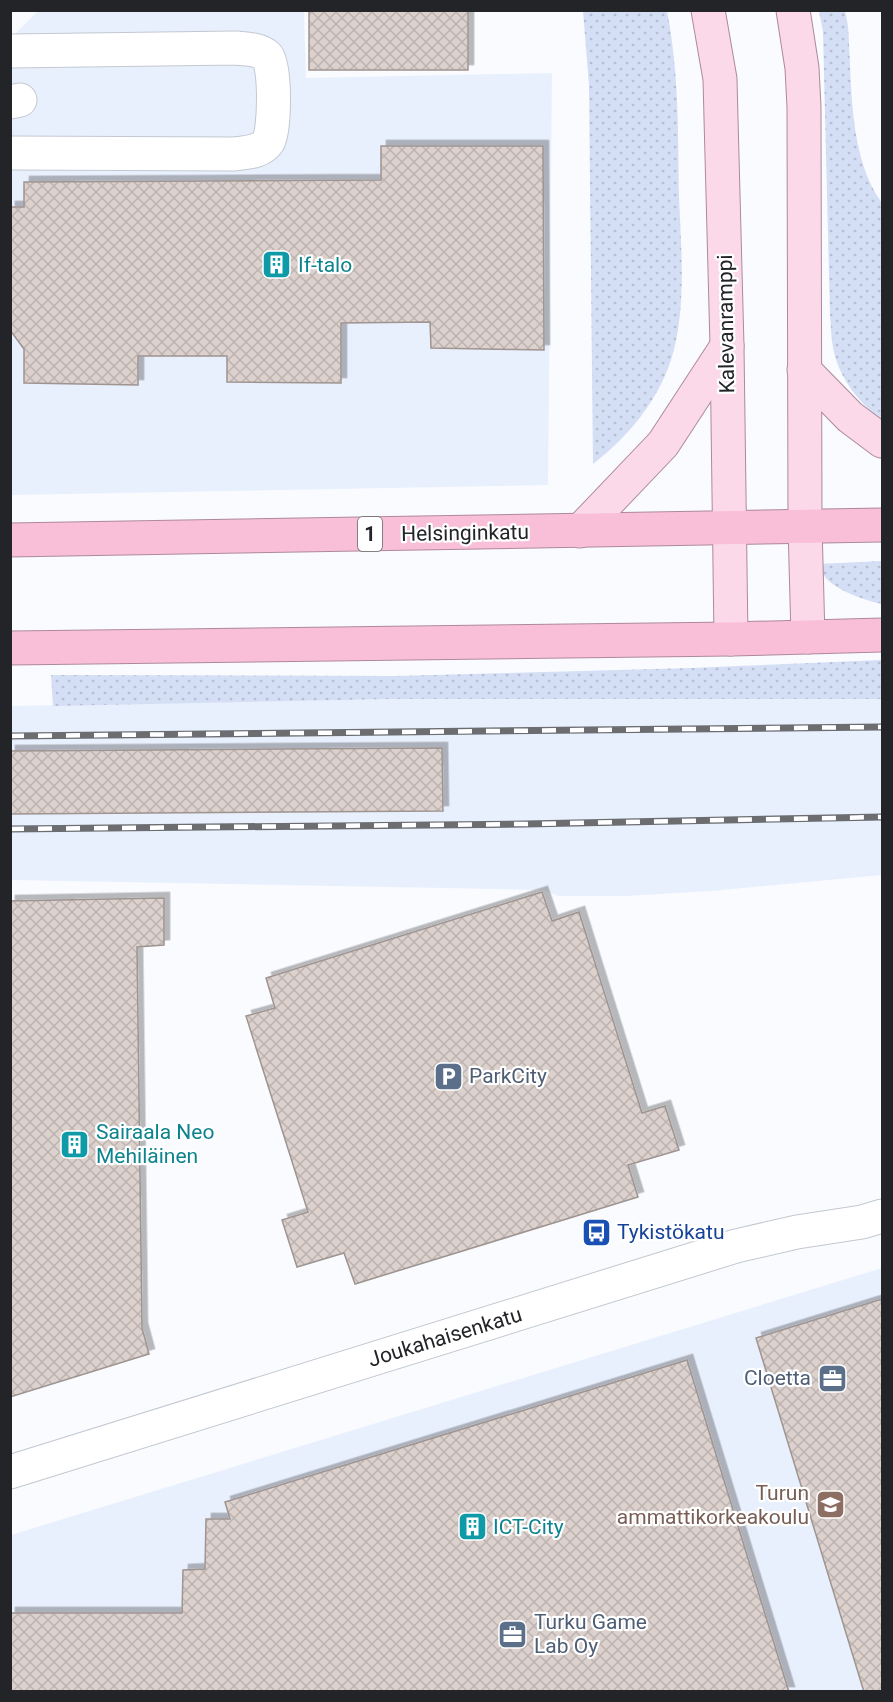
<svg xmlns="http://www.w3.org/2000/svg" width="893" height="1702" font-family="Roboto,sans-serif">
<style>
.built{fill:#e9f0fd}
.green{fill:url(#green-dots)}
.building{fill:url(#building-cross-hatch);stroke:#9e9491;stroke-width:1.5;filter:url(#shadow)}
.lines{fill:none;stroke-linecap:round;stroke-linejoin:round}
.minor-casing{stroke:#c3c8d1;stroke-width:35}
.major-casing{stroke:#ae899b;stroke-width:35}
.highway-casing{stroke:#ae899b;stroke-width:35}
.minor{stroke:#fff;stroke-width:33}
.major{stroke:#fbd9e8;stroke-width:33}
.highway{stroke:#f9bfd9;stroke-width:33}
.rail-casing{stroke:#6b6d71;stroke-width:7}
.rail{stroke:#fff;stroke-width:4.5;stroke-dasharray:14;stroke-linecap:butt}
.labels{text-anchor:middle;stroke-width:4.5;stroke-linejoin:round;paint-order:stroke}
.shield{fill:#fff;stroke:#646668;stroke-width:1.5}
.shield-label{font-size:20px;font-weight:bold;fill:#222427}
.culture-label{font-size:21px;fill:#0d838f;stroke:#fff;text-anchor:start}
.street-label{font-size:21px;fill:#222427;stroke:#fff}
.service-label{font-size:21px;fill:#4e5e75;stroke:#fff;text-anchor:start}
.transit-label{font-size:21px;fill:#164399;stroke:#fff;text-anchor:start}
.education-label{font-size:21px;fill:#785e54;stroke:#fff;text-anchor:end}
</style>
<defs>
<pattern id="green-dots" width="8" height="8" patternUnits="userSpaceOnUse" patternTransform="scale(1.5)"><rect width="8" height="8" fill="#d4def4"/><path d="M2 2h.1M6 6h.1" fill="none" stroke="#b6bed1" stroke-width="1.8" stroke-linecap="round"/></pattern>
<pattern id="building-cross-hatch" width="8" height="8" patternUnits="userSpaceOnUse" patternTransform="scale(1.5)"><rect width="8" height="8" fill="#dcd1cd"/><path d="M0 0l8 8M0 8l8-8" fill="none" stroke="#bcb3b0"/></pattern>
<filter id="shadow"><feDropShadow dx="5.5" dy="-5.5" stdDeviation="0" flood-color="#0004"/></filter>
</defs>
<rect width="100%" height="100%" fill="#f9fbff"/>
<g class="built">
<path d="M38 11H304L306 78 552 73 548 485 11 495 10 39Z"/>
<path d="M392 699H882V875L711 891 626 896H558L544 890 11 880V706Z"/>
<path d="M882 1268V1691L11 1692V1535Z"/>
</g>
<g class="green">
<path d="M583 11H667C679 72 678 134 679 197 681 248 687 310 671 360 657 402 628 437 593 464L589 85Z"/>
<path d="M819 11H845L848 26C852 82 848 157 882 203V279L881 284 882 420C860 404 840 379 834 352 831 339 831 326 830 314L823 32Z"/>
<path d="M882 561V604C866 601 835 590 825 577 822 573 820 568 818 564Z"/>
<path d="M882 660V699H392L53 706 51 675 395 676 692 668Z"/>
</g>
<g class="building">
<rect x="309" y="10" width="159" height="60"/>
<path d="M381 146H543L544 350 431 348 430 322 341 323V383L227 382V356H138V385L24 383V349L10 330V207H24V182L381 180Z"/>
<path d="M442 748 443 811 10 814V751Z"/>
<path d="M542 892 552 921 579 912 642 1113 665 1106 679 1150 628 1165 638 1197 355 1284 344 1253 297 1267 282 1220 308 1212 246 1016 275 1008 266 978Z"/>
<path d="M164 898V945L137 947 142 1328 149 1354 10 1397V901Z"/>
<path d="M882 1299V1692H864L756 1338Z"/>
<path d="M687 1360 789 1692H10V1613H182L183 1570 205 1569 206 1519H230L225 1502Z"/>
</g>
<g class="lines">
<defs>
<g id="minor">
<path d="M10 51 236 48C245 49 260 49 267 56 276 65 275 132 268 142 260 153 246 152 234 154L10 153"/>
<path d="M10 102 20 100"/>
<path d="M10 1472 736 1246 797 1232 862 1222 882 1216"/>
</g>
<g id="major">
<path d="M708 10 720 79 721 118 727 346 731 639"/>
<path d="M793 10 802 68 804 107 805 526 808 637"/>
<path d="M804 370 850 417 882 441"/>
<path d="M580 531 663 444 727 346"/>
</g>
<g id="highway">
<path d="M10 540 882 525"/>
<path d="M10 648 731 639 882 635"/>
</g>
</defs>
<use href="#minor" class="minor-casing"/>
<use href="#major" class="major-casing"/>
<use href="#highway" class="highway-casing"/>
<use href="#minor" class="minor"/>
<use href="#major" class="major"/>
<use href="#highway" class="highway"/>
<defs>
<g id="rail">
<path d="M10 736 882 727"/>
<path d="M10 829 525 824 882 817"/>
</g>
</defs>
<use href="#rail" class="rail-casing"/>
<use href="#rail" class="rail"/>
</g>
<defs>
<symbol id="building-square" viewBox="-11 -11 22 22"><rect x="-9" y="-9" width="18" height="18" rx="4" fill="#0f9aa8" stroke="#fff"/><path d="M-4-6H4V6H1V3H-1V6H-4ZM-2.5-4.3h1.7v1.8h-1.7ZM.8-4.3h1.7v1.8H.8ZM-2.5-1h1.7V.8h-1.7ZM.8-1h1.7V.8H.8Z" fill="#fff"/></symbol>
<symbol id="parking-square" viewBox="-11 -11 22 22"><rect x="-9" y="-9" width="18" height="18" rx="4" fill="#5c6f8a" stroke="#fff"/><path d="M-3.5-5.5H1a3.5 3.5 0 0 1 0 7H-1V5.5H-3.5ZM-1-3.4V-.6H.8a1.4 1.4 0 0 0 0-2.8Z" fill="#fff"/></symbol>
<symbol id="bus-square" viewBox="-11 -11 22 22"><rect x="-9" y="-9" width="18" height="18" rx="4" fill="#1a4fb4" stroke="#fff"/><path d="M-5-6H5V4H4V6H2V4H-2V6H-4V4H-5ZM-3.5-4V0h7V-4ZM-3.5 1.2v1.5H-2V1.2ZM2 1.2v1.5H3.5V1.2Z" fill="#fff"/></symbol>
<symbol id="office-square" viewBox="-11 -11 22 22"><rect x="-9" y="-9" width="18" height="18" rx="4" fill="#5c6f8a" stroke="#fff"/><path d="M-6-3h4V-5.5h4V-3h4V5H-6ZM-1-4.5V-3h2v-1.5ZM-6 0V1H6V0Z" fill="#fff"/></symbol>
<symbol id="university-square" viewBox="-11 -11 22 22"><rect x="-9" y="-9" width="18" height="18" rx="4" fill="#8d6e63" stroke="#fff"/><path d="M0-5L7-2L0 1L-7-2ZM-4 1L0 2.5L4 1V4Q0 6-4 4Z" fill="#fff"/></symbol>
</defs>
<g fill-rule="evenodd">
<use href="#building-square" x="260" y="248" width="33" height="33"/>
<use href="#parking-square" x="432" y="1060" width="33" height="33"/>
<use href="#building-square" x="58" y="1128" width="33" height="33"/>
<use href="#bus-square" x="580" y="1216" width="33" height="33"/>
<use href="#office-square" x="816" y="1362" width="33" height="33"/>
<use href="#university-square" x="814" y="1488" width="33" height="33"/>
<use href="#building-square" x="456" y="1510" width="33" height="33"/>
<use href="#office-square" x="496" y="1618" width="33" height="33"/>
</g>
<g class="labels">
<rect class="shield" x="358" y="517" width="24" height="34" rx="4.5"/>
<g class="shield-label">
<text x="370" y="541">1</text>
</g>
<g class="culture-label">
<text x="298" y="272">If-talo</text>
<text x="96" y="1139">Sairaala Neo<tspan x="96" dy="24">Mehiläinen</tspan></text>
<text x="493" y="1534">ICT-City</text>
</g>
<g class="street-label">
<text transform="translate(726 324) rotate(-91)" y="7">Kalevanramppi</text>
<text transform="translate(465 533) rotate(-1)" y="7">Helsinginkatu</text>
<text transform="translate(445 1337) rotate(-17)" y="7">Joukahaisenkatu</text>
</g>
<g class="service-label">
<text x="469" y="1083">ParkCity</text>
<text x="811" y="1385" text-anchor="end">Cloetta</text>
<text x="534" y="1629">Turku Game<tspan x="534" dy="24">Lab Oy</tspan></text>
</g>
<g class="transit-label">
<text x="617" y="1239">Tykistökatu</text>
</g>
<g class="education-label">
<text x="809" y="1500">Turun<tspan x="809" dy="24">ammattikorkeakoulu</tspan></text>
</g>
</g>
<rect width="893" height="1702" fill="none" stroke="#222427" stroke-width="24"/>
</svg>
